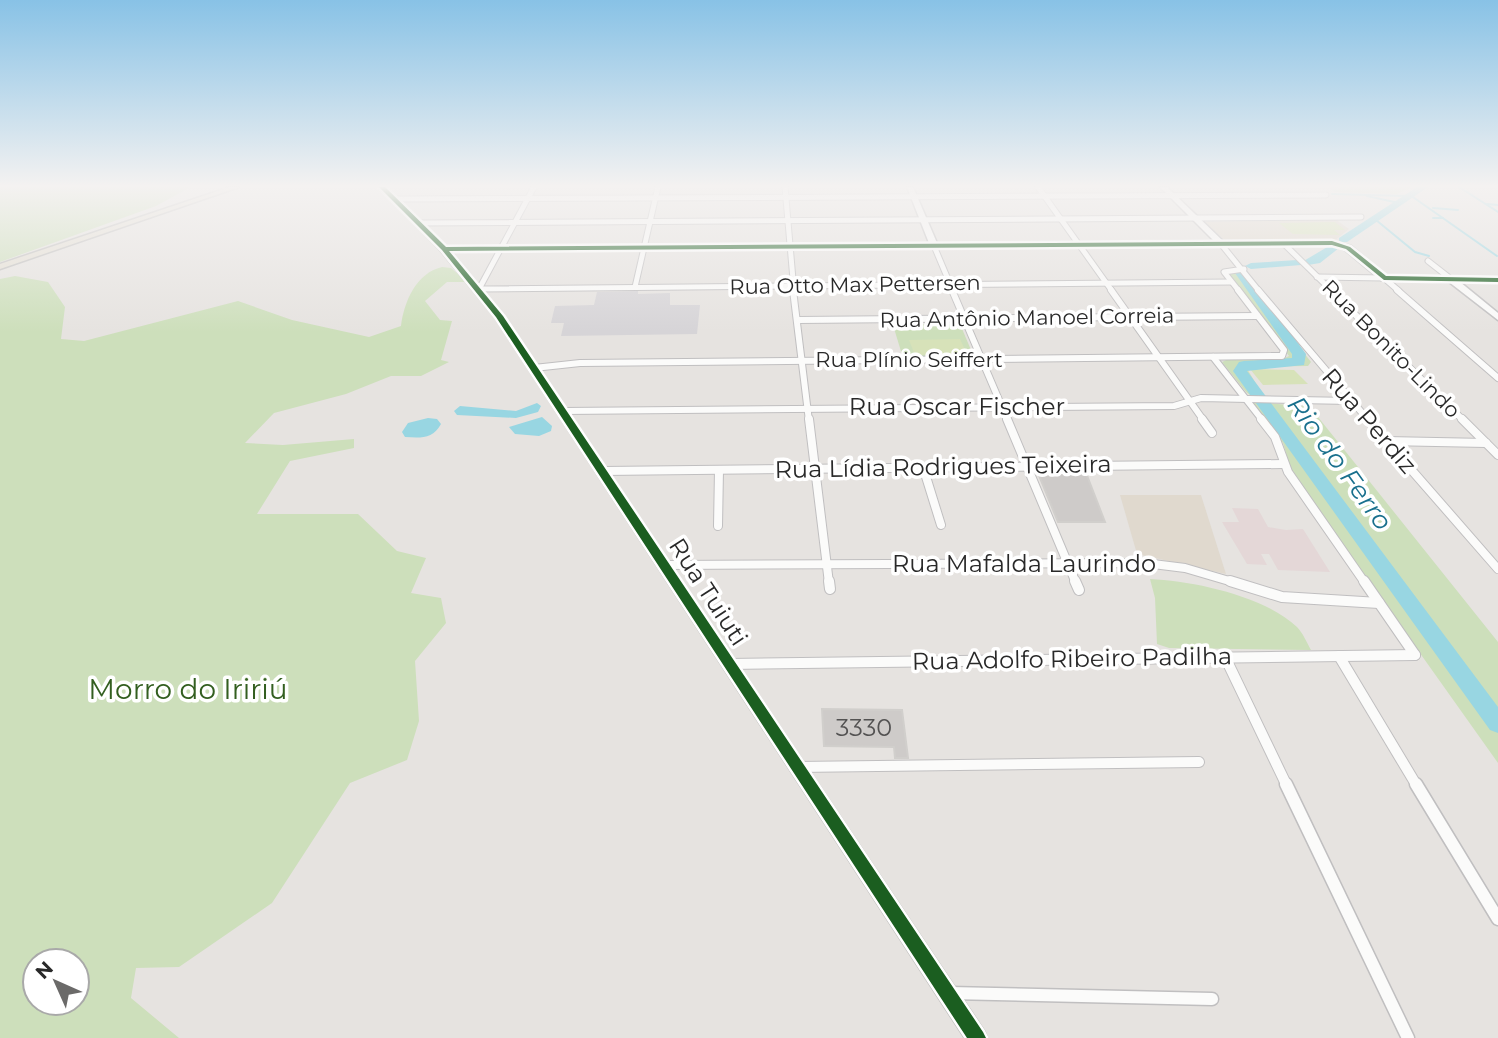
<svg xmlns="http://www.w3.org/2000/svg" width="1498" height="1038" font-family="Montserrat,sans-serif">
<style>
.industrial{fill:#d6d4d7}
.education{fill:#e0d9ce}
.medical{fill:#e4d7d7}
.green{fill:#cddfbb;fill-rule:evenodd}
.pitch{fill:#d7e2b9}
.water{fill:#98d6e2}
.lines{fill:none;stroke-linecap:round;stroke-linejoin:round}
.stream{stroke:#98d6e2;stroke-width:2}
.river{fill:#98d6e2;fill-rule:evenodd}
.building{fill:#cecbc9;stroke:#d1cfcc;stroke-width:2}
.street-far4-casing{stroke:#c0bfc0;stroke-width:7}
.street-far3-casing{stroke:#c0bfc0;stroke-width:8}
.street-far2-casing{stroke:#c0bfc0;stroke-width:10}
.street-far1-casing{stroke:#c0bfc0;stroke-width:12}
.street-casing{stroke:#c0bfc0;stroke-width:15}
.secondary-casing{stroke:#c0bfc0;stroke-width:3}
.primary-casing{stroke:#bfbebd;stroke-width:3}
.street-far4{stroke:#fbfbfa;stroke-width:5}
.street-far3{stroke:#fbfbfa;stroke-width:6}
.street-far2{stroke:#fbfbfa;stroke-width:8}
.street-far1{stroke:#fbfbfa;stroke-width:10}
.street{stroke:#fbfbfa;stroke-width:12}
.secondary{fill:#fbfbfa;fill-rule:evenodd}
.primary{fill:#e4dfd4;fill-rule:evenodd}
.cycleway-casing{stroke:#fff;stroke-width:5}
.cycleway{fill:#1b5e20;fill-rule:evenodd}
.labels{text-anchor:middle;stroke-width:7;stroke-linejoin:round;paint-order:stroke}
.far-street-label{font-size:21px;fill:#292929;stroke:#fff}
.street-label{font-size:24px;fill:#292929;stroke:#fff}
.near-number-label{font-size:24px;fill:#535252}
.water-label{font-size:26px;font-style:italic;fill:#19708d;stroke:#fff}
.near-park-label{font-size:28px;fill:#335f20;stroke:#fff}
</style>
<rect width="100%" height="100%" fill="#e6e3e0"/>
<path class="industrial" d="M638 291V294L670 293V305H700L697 334 561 336 564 323H551L555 306 594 305 597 292Z"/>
<g class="education">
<path d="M1335 219 1349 229 1334 241 1227 242 1204 222Z"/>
<path d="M1120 495H1201L1226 574 1137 554Z"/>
</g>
<path class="medical" d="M1232 508 1258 509 1268 527 1286 530 1303 529 1330 572 1278 570 1269 554H1261L1267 565 1247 564 1222 522H1239Z"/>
<g class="green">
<path d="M0 187H191L156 206 0 262Z"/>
<path d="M1329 187H1411L1397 194 1335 192Z"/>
<path d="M442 267 451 268 467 282H447L425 301 440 320 452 321 441 360 449 362 421 376H391L346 394 274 413 245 443 283 445 354 439V448L290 461 257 514H358L397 551 426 558 411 593 441 598 446 623 415 661 419 721 407 760 350 783 272 903 179 967 136 968 131 998 179 1038H0V279L15 276 48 282 65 307 61 339 84 341 238 301 292 320 369 337 401 326C404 302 416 273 442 267ZM35 961H77V1003H35Z"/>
<path d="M1240 271 1311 362 1308 366 1246 367 1264 397 1251 396 1246 392 1222 362C1241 351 1270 367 1289 356L1227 272Z"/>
<path d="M960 324 974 357 903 358 893 325Z"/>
<path d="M1255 402 1310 407 1498 642V763L1292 473 1283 443 1252 404Z"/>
<path d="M1150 579C1194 581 1264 596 1297 627 1303 633 1307 643 1311 650L1169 648 1157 644 1155 598Z"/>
</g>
<g class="pitch">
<path d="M1335 222 1345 230H1334L1340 235 1293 234 1279 223Z"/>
<path d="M960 339 967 354 915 355 909 340Z"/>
<path d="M1250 369 1294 370 1308 384 1263 385Z"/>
</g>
<g class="water">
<path d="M537 403 541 406 538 412 516 418 457 415 454 411 460 406 516 411Z"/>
<path d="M542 417 552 426 551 431 539 436 515 434 509 427Z"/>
<path d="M428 418 437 419 441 424C433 439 421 438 405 437L402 432 408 423Z"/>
</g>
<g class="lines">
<g class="stream">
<path d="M1459 187 1498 212"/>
<path d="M1332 194 1408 196"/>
<path d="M1410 195 1497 256"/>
<path d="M1367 196 1399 203"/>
<path d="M1487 204 1498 205"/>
<path d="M1433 208 1458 210"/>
<path d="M1433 218H1443"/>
<path d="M1376 220 1415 252 1429 256"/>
</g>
<g class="river">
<path d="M1417 187H1428L1347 242H1339V238Z"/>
<path d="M1329 246 1339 248 1320 263 1308 265 1302 262Z"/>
<path d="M1297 260 1303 263 1301 265 1251 269 1245 266 1251 263Z"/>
<path d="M1237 271H1245L1306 354 1304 365 1247 371 1498 707V733L1490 730 1233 371 1239 362 1244 361 1292 358V354L1235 273Z"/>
</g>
</g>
<g class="building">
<path d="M1038 473H1086L1105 522H1058Z"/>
<path d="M822 709 902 710 908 758H895L894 747 824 746Z"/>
</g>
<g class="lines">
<defs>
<g id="street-far4">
<path d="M534 187 479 289 1231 282"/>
<path d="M785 187 794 291"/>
<path d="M1038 187 1112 291"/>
<path d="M394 199 1326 195"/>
<path d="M418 223 1361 217"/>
<path d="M1283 243 1332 291"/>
<path d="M1221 244 1259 291"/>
<path d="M934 246 953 291"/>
<path d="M1428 261 1451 279"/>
<path d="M1317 277 1384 278 1399 291"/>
<path d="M635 287 658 187"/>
<path d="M1239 291 1224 272 1244 269"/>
</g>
<g id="street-far3">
<path d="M793 290 809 421"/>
<path d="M952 290 1008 421"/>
<path d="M1111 290 1204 421"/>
<path d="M1258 290 1369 421"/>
<path d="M1330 290 1464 421"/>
<path d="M1397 290 1498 378"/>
<path d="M798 320 1257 316"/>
<path d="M1213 357 1263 421"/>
<path d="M534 368 580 363 1282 356 1284 350 1238 290"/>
<path d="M563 411 1174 406 1201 398 1351 401"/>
</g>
<g id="street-far2">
<path d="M809 419 829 583"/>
<path d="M1007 419 1076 583"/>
<path d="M1202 419 1212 433"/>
<path d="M1261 419 1275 437 1288 472 1365 583"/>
<path d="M1367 419 1498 569"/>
<path d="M1462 419 1498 455"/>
<path d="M1386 441 1486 443"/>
<path d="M923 467 941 525"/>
<path d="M603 471 1283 464"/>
<path d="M718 526 719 470"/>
<path d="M664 565 1145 563 1185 568 1236 583"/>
</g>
<g id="street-far1">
<path d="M829 581 830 589"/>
<path d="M1075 581 1079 590"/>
<path d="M1230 581 1282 597 1379 603"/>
<path d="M1364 581 1415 655"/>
<path d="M1339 656 1417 786"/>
<path d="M1225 657 1287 786"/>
<path d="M729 664 1415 655"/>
<path d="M797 767 1199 762"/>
</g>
<g id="street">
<path d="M1286 784 1408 1038"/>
<path d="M1416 784 1498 919"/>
<path d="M950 993 1212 999"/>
</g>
<path id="secondary" d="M907 187H913L937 243 1214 241 1160 187H1167L1223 241H1332L1351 246 1386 276 1498 278V282H1460L1498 313V320L1449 282 1381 280 1345 250 1331 245 444 251 440 249 444 247 929 243Z"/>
<g id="primary">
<path d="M230 187H239L0 269V264Z"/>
<path d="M379 187H386L447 247 502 314 984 1031 987 1038H965L495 317 441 251Z"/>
</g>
</defs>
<use href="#street-far4" class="street-far4-casing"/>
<use href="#street-far3" class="street-far3-casing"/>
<use href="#street-far2" class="street-far2-casing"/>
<use href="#street-far1" class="street-far1-casing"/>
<use href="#street" class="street-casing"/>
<use href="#secondary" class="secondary-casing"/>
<use href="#primary" class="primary-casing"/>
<use href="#street-far4" class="street-far4"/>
<use href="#street-far3" class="street-far3"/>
<use href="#street-far2" class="street-far2"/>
<use href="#street-far1" class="street-far1"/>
<use href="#street" class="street"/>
<use href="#secondary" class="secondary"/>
<use href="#primary" class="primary"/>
<defs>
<path id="cycleway" d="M379 187H385L446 247 1332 241 1350 247 1386 276 1498 278V282L1384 280 1346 249 1332 245 449 251 503 316 983 1032 986 1038H967L496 317 442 250Z"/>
</defs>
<use href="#cycleway" class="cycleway-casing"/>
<use href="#cycleway" class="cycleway"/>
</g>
<linearGradient id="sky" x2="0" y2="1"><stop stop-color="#88c2e6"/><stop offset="0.56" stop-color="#f4f2f1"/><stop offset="1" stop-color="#f4f2f1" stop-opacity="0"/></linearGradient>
<rect width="1498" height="332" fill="url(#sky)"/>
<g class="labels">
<g class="far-street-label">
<text transform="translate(855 285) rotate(-1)" y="7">Rua Otto Max Pettersen</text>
<text transform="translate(1027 318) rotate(-1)" y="7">Rua Antônio Manoel Correia</text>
<text transform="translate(1391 349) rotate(45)" y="7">Rua Bonito-Lindo</text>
<text x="909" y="367">Rua Plínio Seiffert</text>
</g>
<g class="street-label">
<text x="957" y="415">Rua Oscar Fischer</text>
<text transform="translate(1369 421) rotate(49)" y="8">Rua Perdiz</text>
<text transform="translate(943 467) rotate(-1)" y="8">Rua Lídia Rodrigues Teixeira</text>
<text x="1024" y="572">Rua Mafalda Laurindo</text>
<text transform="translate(708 592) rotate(57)" y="8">Rua Tuiuti</text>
<text transform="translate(1072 659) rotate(-1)" y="8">Rua Adolfo Ribeiro Padilha</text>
</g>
<g class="near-number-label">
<text x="864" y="736">3330</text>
</g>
<g class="water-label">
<text transform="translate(1340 463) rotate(54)" y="9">Rio do Ferro</text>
</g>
<g class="near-park-label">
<text x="188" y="699">Morro do Iririú</text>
</g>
</g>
<g transform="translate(56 982) rotate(315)"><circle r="33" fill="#ffffff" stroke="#a9a9a9" stroke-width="2"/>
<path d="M0-5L12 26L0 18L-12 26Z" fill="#6b6a69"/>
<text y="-10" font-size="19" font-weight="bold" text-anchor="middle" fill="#292929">N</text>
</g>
</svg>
